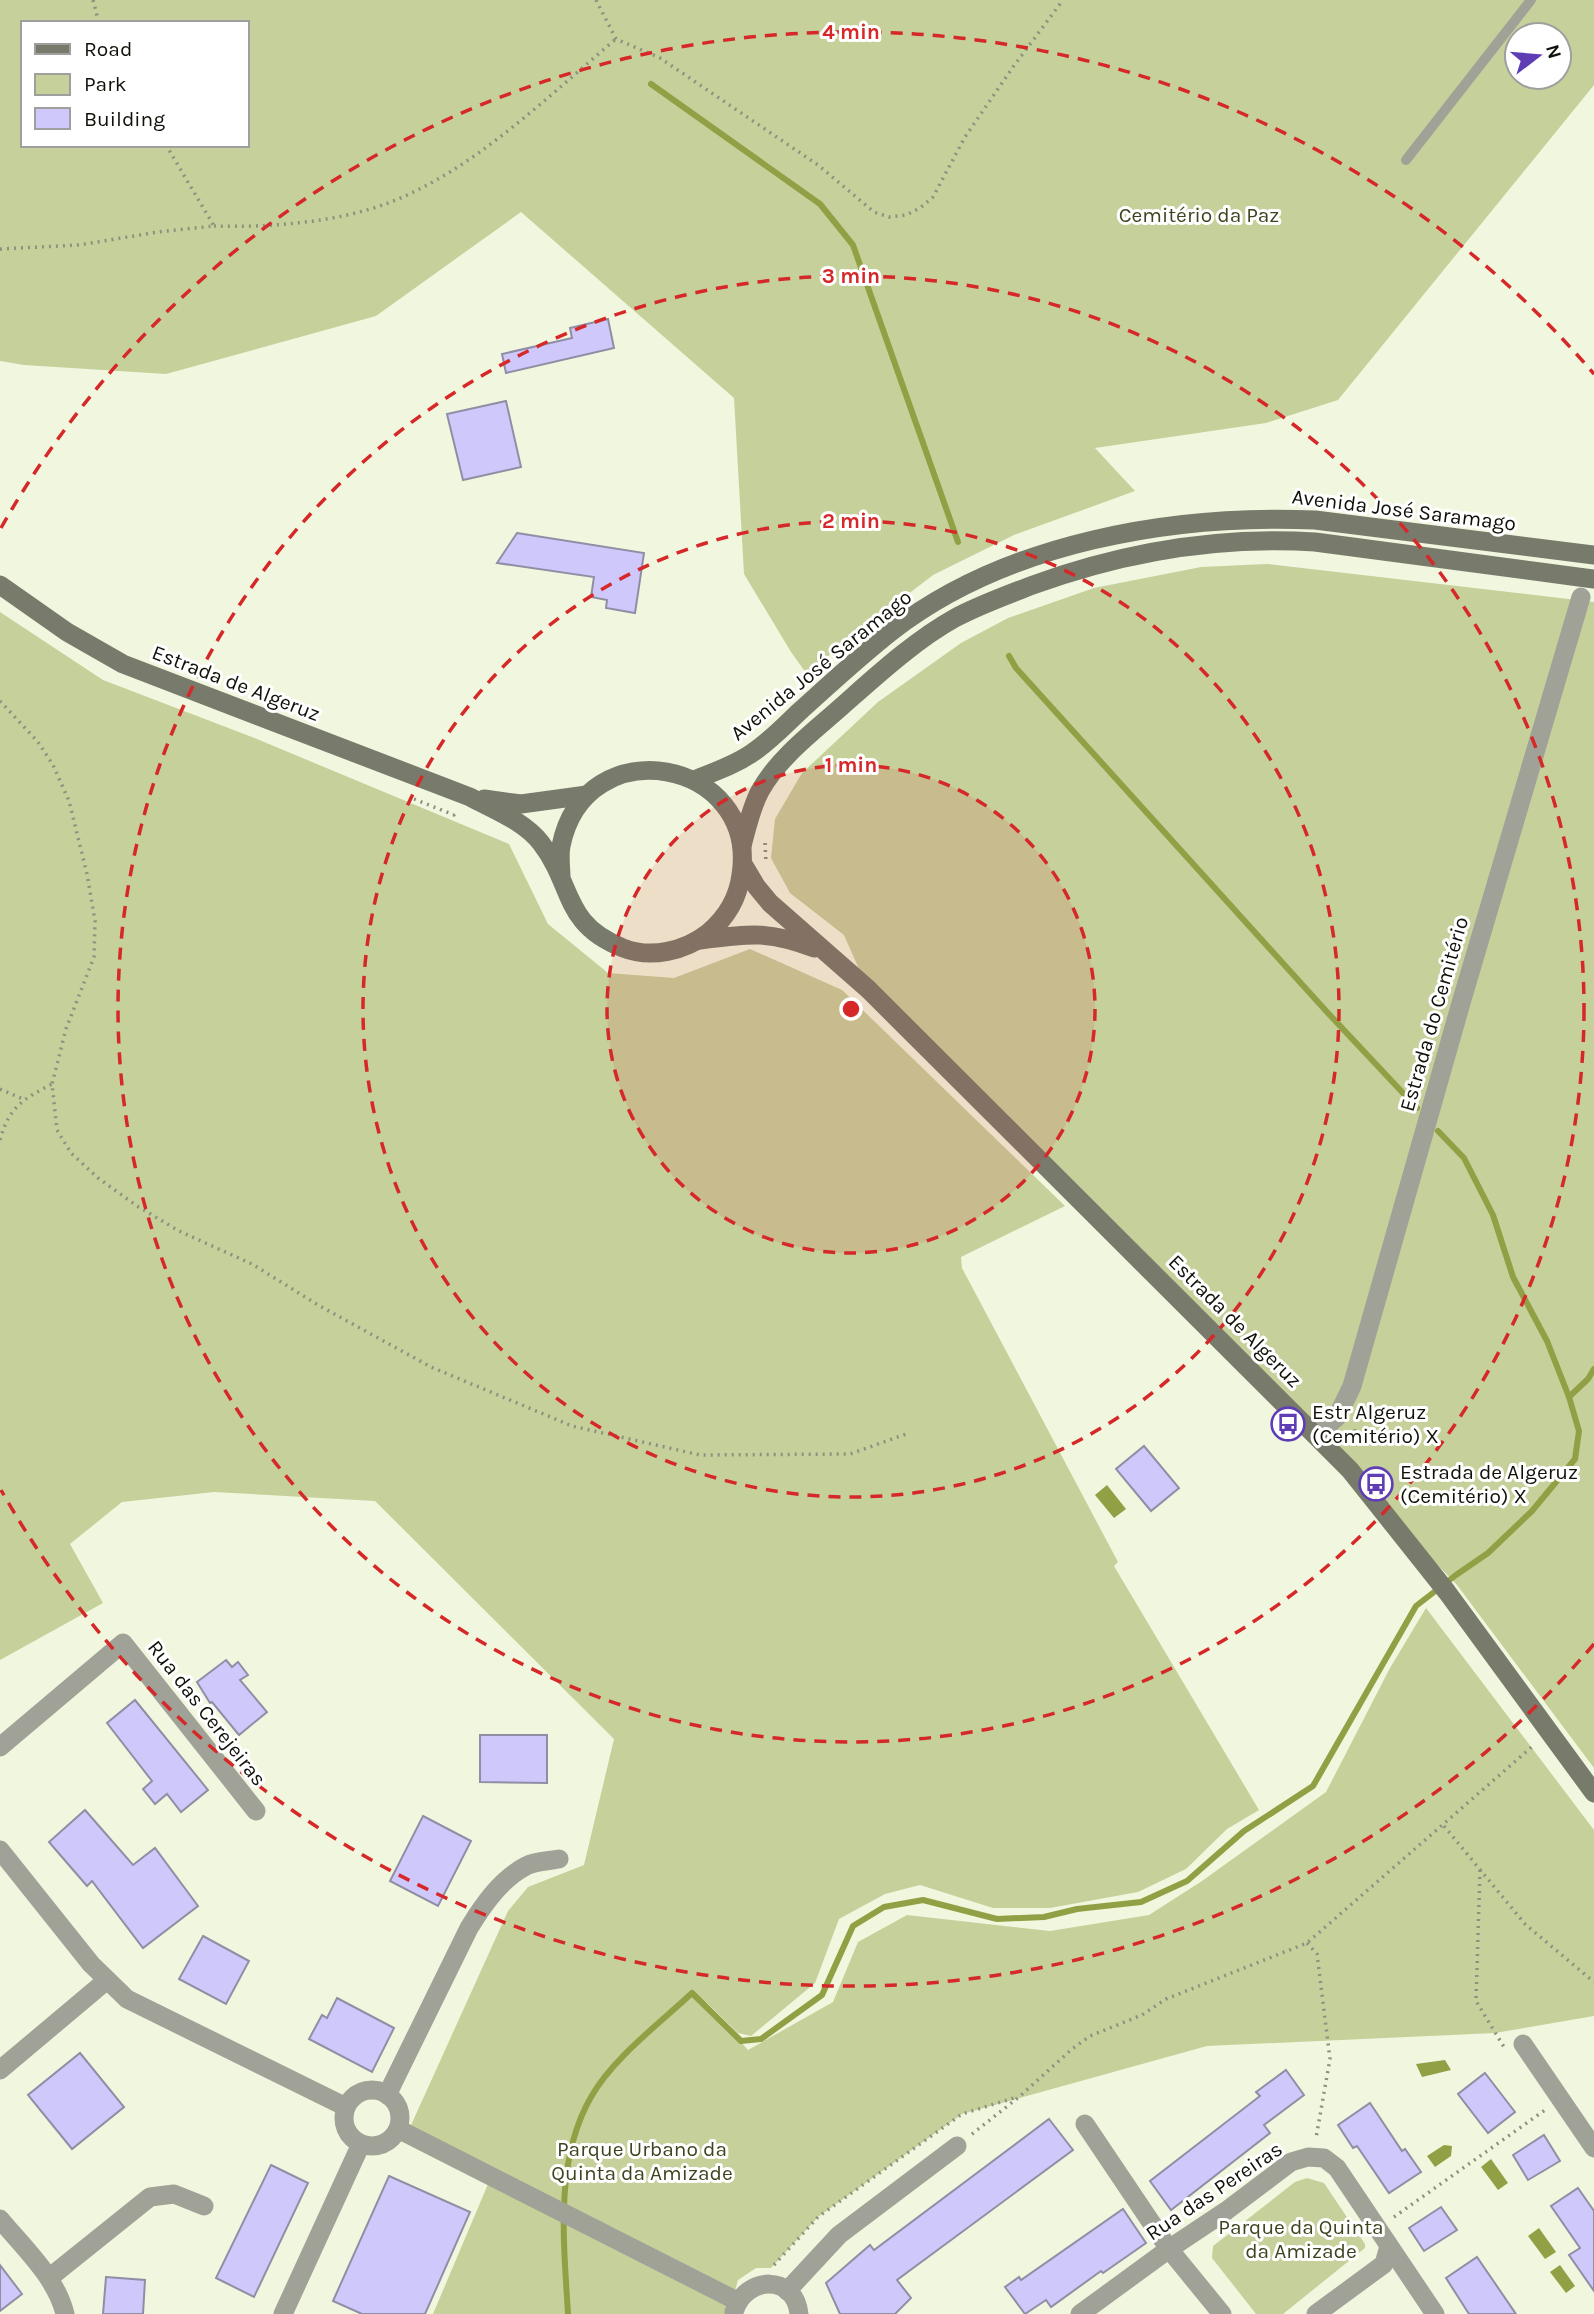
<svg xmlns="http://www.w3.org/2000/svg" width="1594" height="2314" font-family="Karla,sans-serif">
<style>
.green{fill:#c6d09b;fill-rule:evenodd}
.water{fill:#91a044}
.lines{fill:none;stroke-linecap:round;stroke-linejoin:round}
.stream{stroke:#91a044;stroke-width:6}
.building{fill:#cfc8fb;stroke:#908ea5;stroke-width:2}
.path{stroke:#8d917f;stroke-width:3.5;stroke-dasharray:2 5;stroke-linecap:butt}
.service{stroke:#a0a298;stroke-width:10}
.minor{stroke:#a0a298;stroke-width:19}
.secondary{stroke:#787b6c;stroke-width:19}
.ring{fill:none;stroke:#d62828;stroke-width:3.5;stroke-dasharray:12 9}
.labels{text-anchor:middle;stroke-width:6;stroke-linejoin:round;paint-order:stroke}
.park-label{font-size:21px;fill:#3e441e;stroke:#fff}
.street-label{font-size:21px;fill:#101209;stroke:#fff}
.poi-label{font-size:21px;fill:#101209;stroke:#fff;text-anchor:start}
.centre{fill:#d62828;stroke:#fff;stroke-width:3.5}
.ring-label{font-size:21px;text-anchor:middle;font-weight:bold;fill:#d62828;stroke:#fff;stroke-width:6;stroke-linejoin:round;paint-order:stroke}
</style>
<rect width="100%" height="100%" fill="#f1f7de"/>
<g class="green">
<path d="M0 0H1594V85L1338 400 1266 423 1095 448 1135 491 1014 535 933 575 806 673 791 652 744 574 734 398 521 212 376 316 166 374 24 365 0 361ZM23 23H247V145H23ZM1517 35H1559V77H1517Z"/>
<path d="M1267 564 1594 602V1768L1457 1585 859 969 844 935 790 893 771 858 775 819 802 773 878 702 961 643 1008 618 1094 588 1201 567Z"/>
<path d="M0 612 103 680 252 737 509 844 548 924 608 973 674 978 750 949 842 990 1065 1206 961 1257 962 1268 1118 1562 1114 1566 1259 1810 1227 1829 1186 1869 1138 1892 1050 1908H993L920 1885 885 1894 839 1919 815 1983 751 2036 738 2033 703 1999 748 2050 833 2002 858 1942 907 1915 1050 1931 1149 1915 1202 1881 1326 1792 1390 1668 1426 1608 1594 1830V2016L1495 2033 1207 2046 962 2114 818 2217 771 2268H756L738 2280 729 2314H433L491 2177 407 2134 508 1911 528 1887 584 1865 614 1739 375 1501 214 1492 122 1502 70 1544 103 1603 0 1660Z"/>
<path d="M1307 2178 1324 2183 1365 2244V2248L1283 2314H1256L1212 2258 1213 2246 1295 2182Z"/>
</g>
<g class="water">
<path d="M1107 1485 1126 1509 1114 1518 1095 1495Z"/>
<path d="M1445 2060 1451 2070 1422 2077 1416 2064Z"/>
<path d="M1444 2145 1452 2146 1451 2156 1435 2167 1427 2156Z"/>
<path d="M1491 2159 1508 2183 1498 2190 1481 2167Z"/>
<path d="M1539 2228 1556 2252 1545 2259 1528 2236Z"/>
<path d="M1560 2265 1575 2286 1566 2293 1550 2272Z"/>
</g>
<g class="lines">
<g class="stream">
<path d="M651 84 820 204 853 245 958 542"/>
<path d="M1009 656 1016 668 1327 1012 1417 1108"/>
<path d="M1569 1397 1588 1379 1594 1369"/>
<path d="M568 2314C564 2244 554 2161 591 2097 613 2058 659 2024 692 1993L741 2041 761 2039 822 1995 853 1926 884 1907 923 1900 997 1919 1044 1917 1077 1909 1141 1902 1187 1881 1244 1831 1313 1786 1416 1606 1456 1575 1488 1553 1532 1511 1575 1459 1579 1431 1569 1397 1547 1341 1513 1277 1493 1215 1464 1158 1438 1131"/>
</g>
</g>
<g class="building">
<path d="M608 319 614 348 506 373 502 354 572 338 570 328Z"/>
<path d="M506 401 521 467 463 480 447 414Z"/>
<path d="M517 533 644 553 635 613 606 608 607 600 591 597 594 577 497 563Z"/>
<path d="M1144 1446 1179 1488 1151 1511 1116 1469Z"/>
<path d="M226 1660 232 1667 238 1662 248 1675 240 1680 267 1712 239 1735 212 1702 210 1703 197 1682Z"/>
<path d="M135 1700 208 1790 181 1812 167 1794 155 1804 143 1789 152 1781 107 1723Z"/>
<path d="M480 1735H547V1783L480 1782Z"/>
<path d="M85 1810 133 1865 155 1848 198 1906 143 1948 92 1881 87 1886 49 1842Z"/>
<path d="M423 1816 471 1841 438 1906 390 1881Z"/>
<path d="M203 1936 249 1961 226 2004 179 1979Z"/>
<path d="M337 1998 394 2028 372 2072 309 2039 322 2015 327 2018Z"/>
<path d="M80 2053 124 2107 72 2149 28 2095Z"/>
<path d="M1286 2070 1304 2095 1264 2125 1270 2133 1171 2210 1150 2181 1260 2096 1256 2092Z"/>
<path d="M1485 2073 1515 2112 1488 2133 1458 2094Z"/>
<path d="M1370 2103 1402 2151 1405 2149 1421 2172 1389 2193 1357 2146 1353 2148 1338 2125Z"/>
<path d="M1049 2119 1073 2150 897 2280 911 2298 895 2314H840L826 2283 870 2245 874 2250Z"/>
<path d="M1544 2135 1560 2161 1528 2180 1513 2155Z"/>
<path d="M271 2165 308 2183 254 2297 216 2278Z"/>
<path d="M389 2176 470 2212 425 2314H362L333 2301Z"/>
<path d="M1578 2188 1594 2211V2291L1569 2255 1580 2248 1551 2206Z"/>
<path d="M1441 2207 1457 2230 1424 2251 1409 2228Z"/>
<path d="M1123 2209 1146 2243 1103 2273 1101 2271 1051 2307 1046 2300 1025 2314 1005 2287 1019 2277 1021 2280Z"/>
<path d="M1477 2257 1516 2314H1469L1446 2278Z"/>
<path d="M0 2265 22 2294 0 2311Z"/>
<path d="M106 2277 145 2280 143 2314H103Z"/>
</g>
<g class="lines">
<g class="path">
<path d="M93 0 99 23"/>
<path d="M596 0 616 39 660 58 818 165 874 212 889 217 906 215 920 208 933 197 965 137 1013 67 1063 0"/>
<path d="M214 226C267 228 339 222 388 203 473 171 547 97 616 39"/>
<path d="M0 249 79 245 158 232 214 226 166 145"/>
<path d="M0 701 38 742 53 765 69 801 87 874 95 921 94 957 66 1029 52 1084 57 1130 71 1153 98 1178 137 1206 179 1231 252 1264 318 1305 431 1367 572 1426 700 1455 850 1454 909 1433"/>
<path d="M414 799 454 815 455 813"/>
<path d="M765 843 766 863"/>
<path d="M0 1089 23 1099"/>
<path d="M0 1140C9 1107 23 1099 52 1084"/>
<path d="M1353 1445 1356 1425"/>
<path d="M1444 1826 1525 1924 1594 1982"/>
<path d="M1480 1870 1476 2001 1504 2047"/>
<path d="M1307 1943 1317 1954 1330 2059 1316 2138"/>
<path d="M972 2134 1019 2097 1072 2049 1090 2036 1142 2015 1166 1999 1307 1943 1534 1745"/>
<path d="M1394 2217 1545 2110"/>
<path d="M774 2265 818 2217 962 2114 1014 2098"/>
</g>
<path class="service" d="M1406 160 1531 0"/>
<g class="minor">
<path d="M1317 1435 1337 1417 1352 1386 1461 1003 1581 597"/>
<path d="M0 1747 123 1643 256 1811"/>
<path d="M0 1850 91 1964 127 1999 346 2107"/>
<path d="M1523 2044 1594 2148"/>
<path d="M0 2070 107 1980"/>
<circle cx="372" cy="2118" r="28"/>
<path d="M387 2095 469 1928C483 1905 501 1879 526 1866 535 1861 549 1861 559 1859"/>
<path d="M1085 2124 1169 2249 1222 2314"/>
<path d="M398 2129 737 2301"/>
<path d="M0 2219C24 2248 56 2277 65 2314"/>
<path d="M49 2278 150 2197 174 2194 204 2206"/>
<path d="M787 2291 839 2235 957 2146"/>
<path d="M734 2312C745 2275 795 2274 799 2314"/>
<path d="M283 2314 361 2144"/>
<path d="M1080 2314 1169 2249 1226 2211 1291 2162 1308 2157 1324 2158 1337 2168 1435 2314"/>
<path d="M1316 2314 1384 2264 1389 2246"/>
</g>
<g class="secondary">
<path d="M0 585 67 632 123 664 470 797C494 810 524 821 541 843 574 886 562 924 623 948 651 959 685 951 708 933 726 918 738 898 741 875 759 759 585 726 561 846 559 856 561 868 561 878"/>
<path d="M694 780C714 772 735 765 752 753 769 742 785 725 800 711 830 684 860 656 892 631 1007 542 1173 514 1315 520L1594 555"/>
<path d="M484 799 521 804 587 795"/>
<path d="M742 846C747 827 751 808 760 791 779 757 813 732 841 707 875 677 915 640 955 618 979 605 1007 595 1033 585 1124 552 1218 536 1315 542L1594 579"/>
<path d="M743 864 756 886 770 903 868 989 1350 1470 1447 1592 1594 1793"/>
<path d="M700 940C748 934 767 930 814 948"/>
</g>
</g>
<circle cx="851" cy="1009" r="244" fill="#d62828" fill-opacity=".12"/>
<g class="ring">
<circle cx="851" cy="1009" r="244"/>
<circle cx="851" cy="1009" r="488"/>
<circle cx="851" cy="1009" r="733"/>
<path d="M1594 1644A977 977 0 0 1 1 1490M1 528A977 977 0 0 1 1594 374"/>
</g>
<defs>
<symbol id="bus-ring" viewBox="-11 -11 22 22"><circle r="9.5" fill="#fff" stroke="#5e3db5" stroke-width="1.5"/><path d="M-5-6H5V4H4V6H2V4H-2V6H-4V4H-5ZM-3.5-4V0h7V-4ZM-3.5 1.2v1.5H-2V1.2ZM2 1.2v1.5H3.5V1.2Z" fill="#5e3db5"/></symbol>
</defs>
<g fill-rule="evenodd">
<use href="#bus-ring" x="1269" y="1405" width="38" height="38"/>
<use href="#bus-ring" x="1357" y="1465" width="38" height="38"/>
</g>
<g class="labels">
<g class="park-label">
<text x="1199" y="222">Cemitério da Paz</text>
<text x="642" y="2156">Parque Urbano da<tspan x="642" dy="24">Quinta da Amizade</tspan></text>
<text x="1301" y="2234">Parque da Quinta<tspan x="1301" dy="24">da Amizade</tspan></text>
</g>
<g class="street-label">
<text transform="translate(1404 510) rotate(7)" y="7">Avenida José Saramago</text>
<text transform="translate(821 665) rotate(-39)" y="7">Avenida José Saramago</text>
<text transform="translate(236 683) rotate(21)" y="7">Estrada de Algeruz</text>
<text transform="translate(1434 1014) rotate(-74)" y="7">Estrada do Cemitério</text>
<text transform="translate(1235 1321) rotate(45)" y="7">Estrada de Algeruz</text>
<text transform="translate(207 1713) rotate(52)" y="7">Rua das Cerejeiras</text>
<text transform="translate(1214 2191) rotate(-34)" y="7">Rua das Pereiras</text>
</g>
<g class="poi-label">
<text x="1312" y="1419">Estr Algeruz<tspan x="1312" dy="24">(Cemitério) X</tspan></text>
<text x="1400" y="1479">Estrada de Algeruz<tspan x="1400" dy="24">(Cemitério) X</tspan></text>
</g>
</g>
<circle cx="851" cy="1009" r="10" class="centre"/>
<g class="ring-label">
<text x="851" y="39">4 min</text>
<text x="851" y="283">3 min</text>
<text x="851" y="528">2 min</text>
<text x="851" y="772">1 min</text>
</g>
<rect x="21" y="21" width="228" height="126" fill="#ffffff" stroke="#9fa09d" stroke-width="2"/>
<rect x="35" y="44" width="35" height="10" fill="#787b6c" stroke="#9fa09d" stroke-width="2"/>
<text x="84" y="56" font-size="21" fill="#101209">Road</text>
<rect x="35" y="74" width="35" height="21" fill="#c6d09b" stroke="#9fa09d" stroke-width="2"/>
<text x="84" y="91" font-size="21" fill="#101209">Park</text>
<rect x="35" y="108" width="35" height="21" fill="#cfc8fb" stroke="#9fa09d" stroke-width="2"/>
<text x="84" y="126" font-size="21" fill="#101209">Building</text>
<g transform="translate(1538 56) rotate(74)"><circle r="33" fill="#ffffff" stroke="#9fa09d" stroke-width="2"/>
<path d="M0-5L12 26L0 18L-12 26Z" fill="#5e3db5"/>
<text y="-10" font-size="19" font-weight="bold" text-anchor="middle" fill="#101209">N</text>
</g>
</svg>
